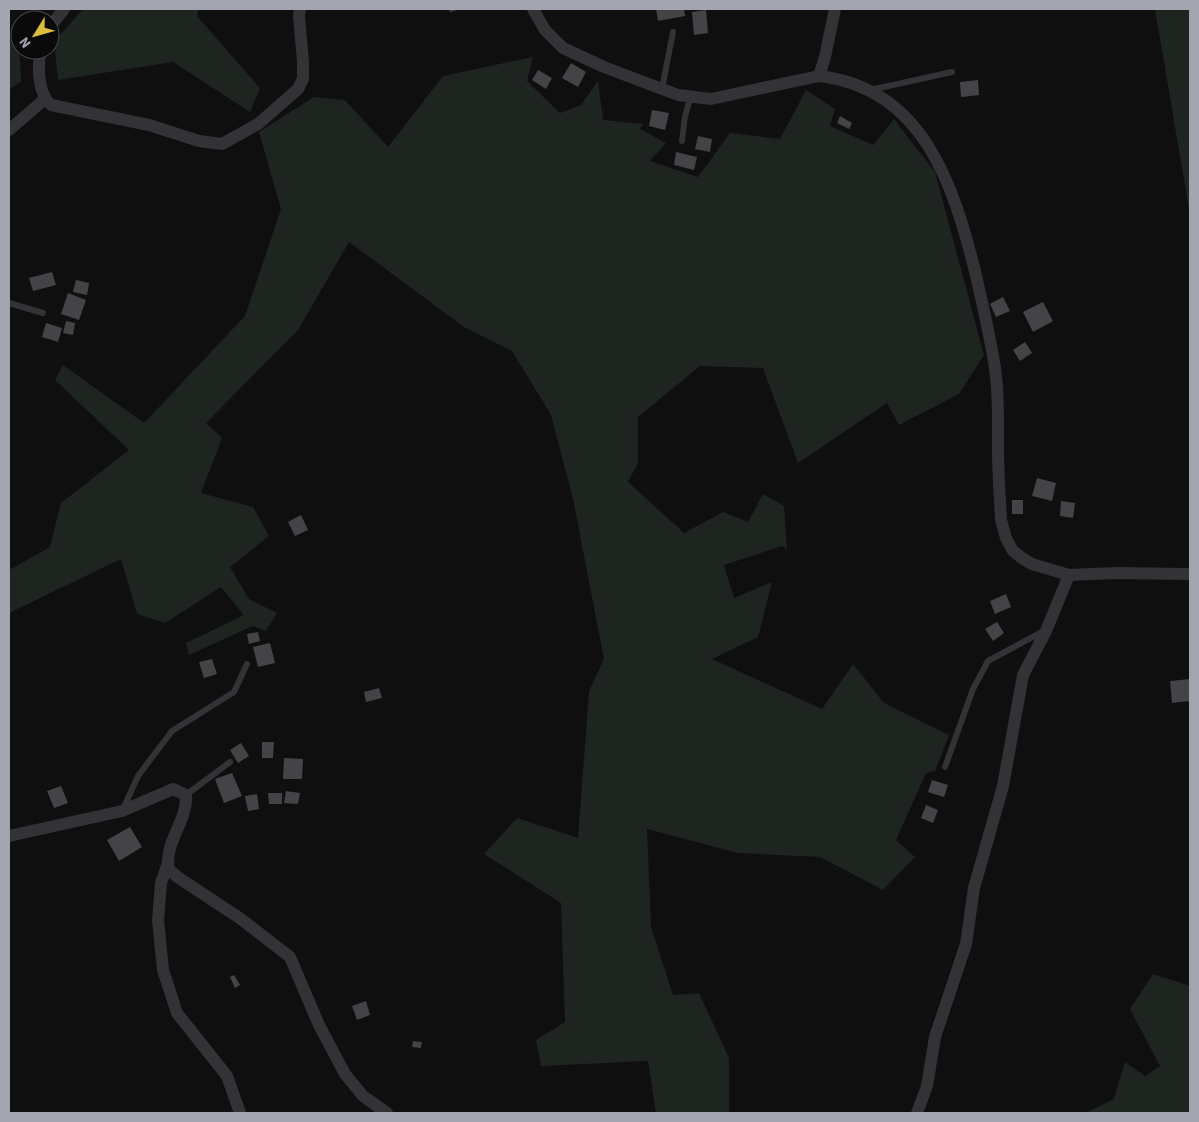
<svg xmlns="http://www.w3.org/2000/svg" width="1199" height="1122" font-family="'Source Sans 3',sans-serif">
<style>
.green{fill:#1e2420}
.building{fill:#444448}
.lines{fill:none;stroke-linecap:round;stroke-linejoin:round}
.lane{stroke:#333337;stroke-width:6}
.street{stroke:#333337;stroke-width:12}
</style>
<rect width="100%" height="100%" fill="#0f0f10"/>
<g class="green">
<path d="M83 9H199L197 16 260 88 250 112 173 62 58 80 54 42Z"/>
<path d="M1155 9H1190V215Z"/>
<path d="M19 40 21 82 9 89V41Z"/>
<path d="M533 57 527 81 560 113 581 105 598 81 603 120 643 124 640 129 666 143 650 161 698 177 730 133 780 139 806 90 835 109 830 126 873 145 894 119 935 172 984 355 959 394 899 425 887 403 798 463 763 368 700 366 638 417V463L628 482 684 533 723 512 748 522 763 494 784 506 787 550 782 546 724 565 734 598 772 582 758 637 712 659 822 709 853 664 884 703 949 735 935 771 926 773 896 840 915 857 883 890 820 857 738 853 647 829 651 927 673 995 699 993 729 1058V1113H656L648 1061 541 1066 536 1040 565 1022 561 903 484 854 517 818 578 838 589 691 604 659 573 499 551 415 512 351 464 327 349 242 298 330 206 423 222 438 201 493 253 507 269 536 230 567 249 599 277 613 266 631 253 626 189 655 186 643 244 615 221 587 165 623 137 614 121 559 9 613V570L50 547 61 503 129 450 55 380 63 365 144 423 245 316 281 209 259 132 314 97 345 100 388 147 443 76Z"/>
<path d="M1153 974 1190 986V1113H1085L1114 1099 1125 1062 1145 1076 1160 1066 1130 1009Z"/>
</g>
<g class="building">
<path d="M449 9H461L450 12Z"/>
<path d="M656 9H684L685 16 658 21Z"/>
<path d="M706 10 708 33 694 35 692 12Z"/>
<path d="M571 63 586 72 578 87 562 78Z"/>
<path d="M538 70 552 78 546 89 532 80Z"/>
<path d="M978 80 979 95 961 97 960 82Z"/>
<path d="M652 110 669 113 665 130 649 126Z"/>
<path d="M840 116 852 123 849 129 837 123Z"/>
<path d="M698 136 712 139 710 152 695 149Z"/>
<path d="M676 152 697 157 694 170 674 165Z"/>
<path d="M52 272 56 285 33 291 29 278Z"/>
<path d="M76 280 89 283 87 295 73 292Z"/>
<path d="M68 293 86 300 79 320 61 314Z"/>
<path d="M1003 297 1010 311 996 317 990 304Z"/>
<path d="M1043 302 1053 321 1033 332 1023 312Z"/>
<path d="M66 321 75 323 73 335 63 333Z"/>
<path d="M46 323 62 328 58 342 42 337Z"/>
<path d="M1025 342 1032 353 1020 361 1013 350Z"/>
<path d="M1037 478 1056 483 1052 501 1032 496Z"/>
<rect x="1012" y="500" width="11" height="14"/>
<path d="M1061 501 1075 503 1073 518 1060 516Z"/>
<path d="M301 515 308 530 295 536 288 522Z"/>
<path d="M1006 594 1011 607 995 614 990 601Z"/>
<path d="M997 622 1004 633 993 641 985 629Z"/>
<path d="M258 632 260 641 249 644 247 634Z"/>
<path d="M270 643 275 663 258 667 253 647Z"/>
<path d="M212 659 217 674 204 678 199 662Z"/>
<path d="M1190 679V701L1172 703 1170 681Z"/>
<path d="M379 688 382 698 366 702 364 692Z"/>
<path d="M262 742H274L273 758H262Z"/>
<path d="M241 743 249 756 238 763 230 750Z"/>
<path d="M284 758 303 759 302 779H283Z"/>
<path d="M232 773 242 796 224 803 215 779Z"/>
<path d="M932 780 948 785 944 797 928 792Z"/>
<path d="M61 786 68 803 54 808 47 791Z"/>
<path d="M286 791 300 793 298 804 284 803Z"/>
<path d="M268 793H282V804H269Z"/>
<path d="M257 794 259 809 248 811 245 796Z"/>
<path d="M926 805 938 810 933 823 921 818Z"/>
<path d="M130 827 142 847 119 861 107 840Z"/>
<path d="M234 975 240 985 235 988 230 977Z"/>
<path d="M366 1001 370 1015 357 1020 352 1006Z"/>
<path d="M413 1041 422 1042 421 1048 412 1047Z"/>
</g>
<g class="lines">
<g class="lane">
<path d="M662 89 673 32"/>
<path d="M870 90 952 72"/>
<path d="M682 141 685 116 691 96"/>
<path d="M9 303 43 313"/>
<path d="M945 767 973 689 988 661 1042 632"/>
<path d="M186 795 230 762"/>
<path d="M123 809 138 776 172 731 234 692 247 664"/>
</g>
<g class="street">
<path d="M533 9 545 30 563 48 604 67 678 95 711 99 819 76C923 88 953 184 975 271 982 303 990 335 995 368 999 396 998 423 998 451 998 474 1000 497 1001 520L1006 538 1013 551 1022 558 1032 564 1069 575 1115 573 1190 574"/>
<path d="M50 27 64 9"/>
<path d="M41 50C37 66 38 94 51 105L149 125 199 141 222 144 258 124 298 89 303 79V61L299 16 300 9"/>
<path d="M819 76 825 57 835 9"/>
<path d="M9 130 45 99"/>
<path d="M9 836 122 811 173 789 186 795C188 821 163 843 169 870L179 878 241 919 290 957 319 1025 345 1074 363 1096 387 1113"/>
<path d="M168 863 161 883 158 920 163 970 177 1013 227 1076 240 1113"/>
<path d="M917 1113 927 1086 935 1037 966 944 974 888 1003 786 1023 675 1046 631 1069 575"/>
</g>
</g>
<rect width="1199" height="1122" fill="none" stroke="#a2a4b0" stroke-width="20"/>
<g transform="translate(35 35) rotate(233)"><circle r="24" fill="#0b0a0b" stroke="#47484d"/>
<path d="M0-4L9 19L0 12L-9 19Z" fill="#dbbe3d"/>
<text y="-8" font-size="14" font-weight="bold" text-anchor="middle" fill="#a2a4b0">N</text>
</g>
</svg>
